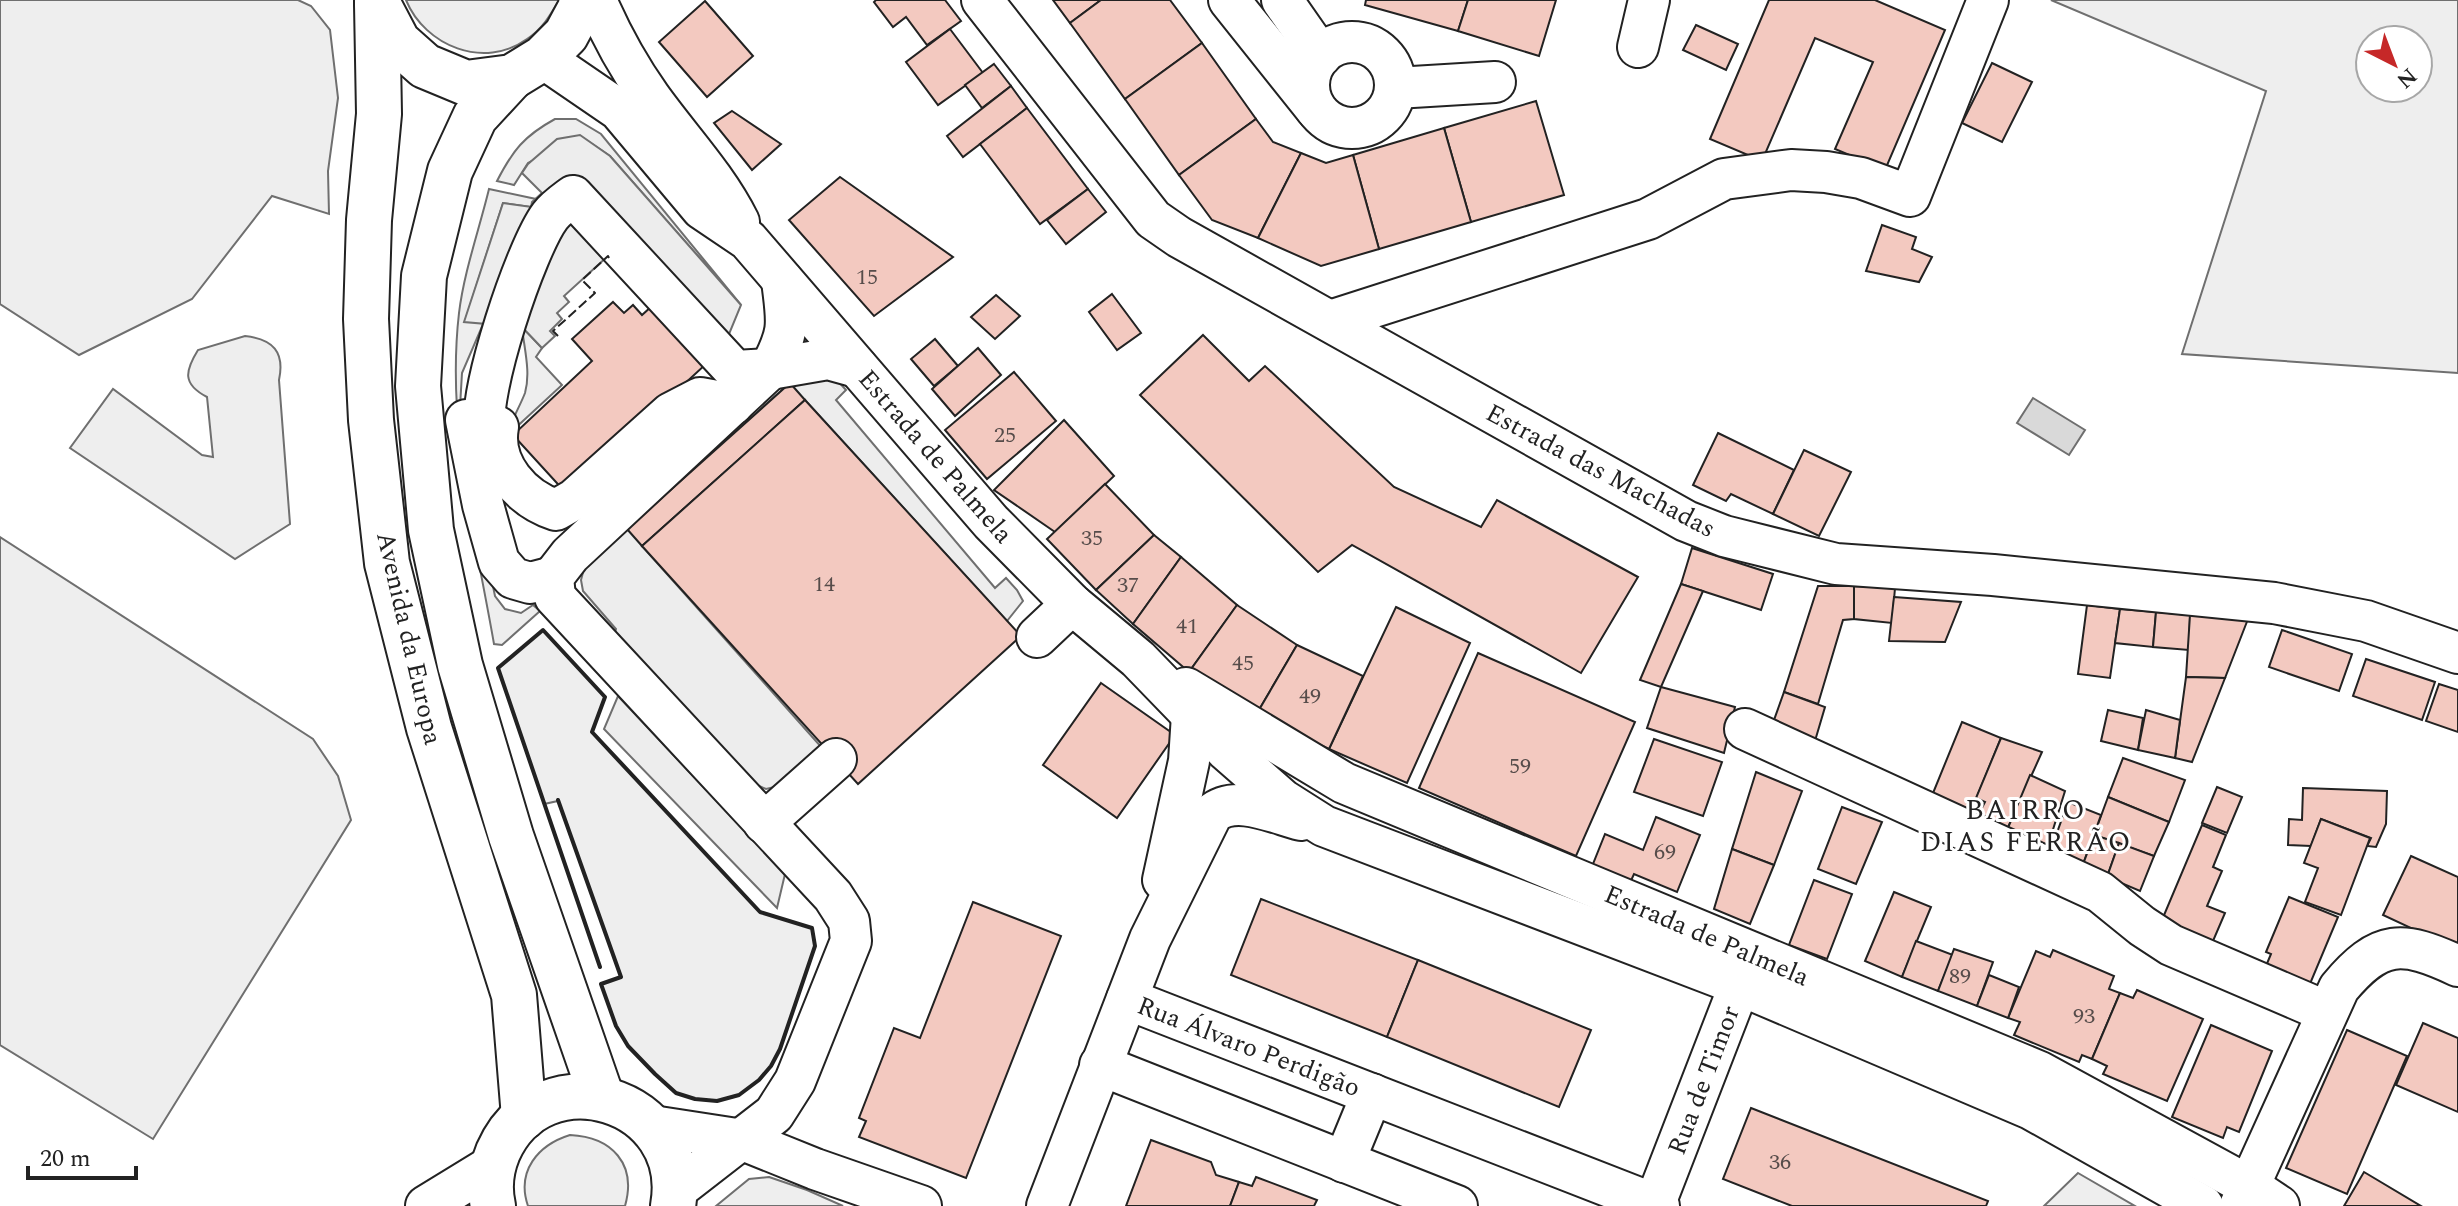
<svg xmlns="http://www.w3.org/2000/svg" width="2458" height="1206" font-family="Spectral,serif">
<style>
.green{fill:#eee;stroke:#6f6f6f;stroke-width:2;fill-rule:evenodd}
.parking{fill:#ededed;stroke:#6f6f6f;stroke-width:2}
.water{fill:#d9d9d9;stroke:#6f6f6f;stroke-width:2}
.building{fill:#f3c9c0;stroke:#222;stroke-width:2}
.lines{fill:none;stroke-linecap:round;stroke-linejoin:round}
.minor-casing{stroke:#222;stroke-width:44}
.major-casing{stroke:#222;stroke-width:48}
.minor{stroke:#fff;stroke-width:40}
.major{stroke:#fff;stroke-width:44}
.fence{stroke:#222;stroke-width:2;stroke-dasharray:10 4;stroke-linecap:butt}
.wall{stroke:#222;stroke-width:4}
.labels{text-anchor:middle;stroke-width:6;stroke-linejoin:round;paint-order:stroke}
.number-label{font-size:22px;fill:#564c4a}
.street-label{font-size:26px;fill:#222;stroke:#fff}
.neighbourhood-label{font-size:28px;letter-spacing:2px;fill:#222;stroke:#fff}
</style>
<rect width="100%" height="100%" fill="#fff"/>
<g class="green">
<path d="M0 0H298L311 6 330 30 338 98 328 171 329 214 272 196 192 299 79 355 0 304Z"/>
<path d="M406 0H559C550 16 542 29 527 39 484 70 425 46 406 0Z"/>
<path d="M2051 0H2458V373L2182 354 2266 91ZM2370 40H2418V88H2370Z"/>
<path d="M555 119H576L601 134 741 305 610 156 580 136 528 163 514 185 497 181C513 150 524 136 555 119Z"/>
<path d="M489 189 536 199 531 207 503 203 465 321 484 322 462 373 460 407 469 468 495 596 505 609 521 613 533 605 540 611 502 645 494 644C475 535 446 425 459 313 464 272 479 230 489 189Z"/>
<path d="M522 327 542 348 536 357 562 385 511 432 509 430C513 417 520 406 525 393 531 372 524 348 522 327Z"/>
<path d="M245 336C273 339 285 352 279 380L290 524 235 559 70 448 113 389 202 455 213 457 207 397C182 384 185 371 198 350Z"/>
<path d="M0 537 313 739 338 776 351 820 153 1139 0 1045Z"/>
<path d="M543 630 605 697 592 732 760 912 812 928 815 946 780 1049 771 1066 759 1080 739 1095 717 1101 695 1099 676 1093 655 1074 628 1046 616 1026 601 984 621 977 558 801 544 804 498 668Z"/>
<path d="M570 1135C612 1137 637 1164 625 1206H528C516 1171 538 1145 570 1135Z"/>
<path d="M2078 1173 2135 1206H2044Z"/>
<path d="M769 1177 807 1190 843 1206H716L749 1179Z"/>
</g>
<g class="parking">
<path d="M580 135 610 156 741 305 727 339 609 255 564 296 569 302 557 313 562 319 550 331 555 336 542 348 522 327 464 322 503 203 531 207 532 202 542 193 522 173 528 164 557 139Z"/>
<path d="M804 378 837 380 846 390 836 400 995 588 1006 578 1017 590 1023 601 1007 621 805 400 642 546 823 749 779 786 766 789 750 782 615 632 616 629 583 591 581 580 585 565 790 383Z"/>
<path d="M618 696 785 874 777 908 604 729Z"/>
</g>
<path class="water" d="M2033 398 2085 430 2069 455 2017 423Z"/>
<g class="building">
<path d="M876 0H945L961 21 927 45 906 17 893 27 874 2Z"/>
<path d="M1053 0H1101L1070 23Z"/>
<path d="M1101 0H1170L1202 43 1125 99 1070 23Z"/>
<path d="M1366 0H1468L1458 31 1365 5Z"/>
<path d="M1468 0H1556L1539 56 1458 31Z"/>
<path d="M1769 0H1875L1945 30 1885 170 1835 149 1873 62 1815 38 1762 161 1710 139Z"/>
<path d="M705 1 753 56 707 97 659 42Z"/>
<path d="M1696 25 1738 44 1726 70 1683 50Z"/>
<path d="M950 29 983 73 938 105 906 62Z"/>
<path d="M1202 43 1256 119 1179 175 1125 99Z"/>
<path d="M1992 63 2032 82 2002 142 1962 123Z"/>
<path d="M994 64 1011 86 982 108 965 85Z"/>
<path d="M1011 86 1027 108 963 157 947 136Z"/>
<path d="M1536 101 1564 195 1471 222 1444 128Z"/>
<path d="M1027 108 1088 189 1040 224 980 144Z"/>
<path d="M732 111 781 144 752 170 714 123Z"/>
<path d="M1256 119 1273 142 1301 153 1258 238 1212 220 1179 175Z"/>
<path d="M1444 128 1471 222 1379 249 1353 155Z"/>
<path d="M1301 153 1326 163 1353 155 1379 249 1321 266 1258 238Z"/>
<path d="M840 177 953 257 874 316 789 220Z"/>
<path d="M1088 189 1106 212 1066 244 1047 220Z"/>
<path d="M1882 225 1916 237 1912 249 1932 257 1919 282 1866 271Z"/>
<path d="M1112 294 1141 333 1117 350 1089 312Z"/>
<path d="M996 295 1020 316 995 339 971 317Z"/>
<path d="M613 302 624 313 633 305 642 315 652 306 706 364 566 493 513 435 592 361 572 339Z"/>
<path d="M1203 335 1249 381 1265 366 1394 487 1481 527 1497 500 1638 577 1581 673 1352 545 1318 572 1140 395Z"/>
<path d="M935 339 958 366 934 386 911 359Z"/>
<path d="M978 348 1001 375 955 416 932 389Z"/>
<path d="M1014 372 1056 421 987 479 945 430Z"/>
<path d="M790 383 805 400 642 546 627 529Z"/>
<path d="M805 400 1021 636 858 784 642 546Z"/>
<path d="M1064 420 1114 476 1055 532 994 490Z"/>
<path d="M1718 433 1794 470 1773 514 1731 494 1726 501 1693 485Z"/>
<path d="M1804 450 1851 472 1819 536 1773 514Z"/>
<path d="M1105 484 1154 535 1096 590 1047 539Z"/>
<path d="M1154 535 1181 557 1133 624 1096 590Z"/>
<path d="M1692 548 1773 574 1761 610 1681 584Z"/>
<path d="M1181 557 1237 605 1189 672 1133 624Z"/>
<path d="M1681 584 1703 591 1661 687 1640 680Z"/>
<path d="M1818 586H1854V619L1843 620 1818 704 1784 692Z"/>
<path d="M1854 586 1895 588 1892 623 1854 619Z"/>
<path d="M1894 597 1961 602 1945 642 1889 641Z"/>
<path d="M1237 605 1297 645 1256 715 1189 672Z"/>
<path d="M2087 605 2120 609 2110 678 2078 674Z"/>
<path d="M1396 607 1470 643 1407 783 1329 749Z"/>
<path d="M2120 609 2156 612 2153 647 2115 643Z"/>
<path d="M2156 612 2190 615 2189 650 2153 647Z"/>
<path d="M2190 615 2248 619 2225 678 2186 677Z"/>
<path d="M2282 630 2352 654 2339 691 2269 667Z"/>
<path d="M1297 645 1363 676 1329 749 1256 715Z"/>
<path d="M1478 653 1635 722 1576 856 1419 788Z"/>
<path d="M2366 659 2435 682 2422 720 2353 696Z"/>
<path d="M2186 677 2225 678 2192 762 2175 758Z"/>
<path d="M1101 683 1175 735 1117 818 1043 765Z"/>
<path d="M2439 684 2458 690V732L2426 721Z"/>
<path d="M1661 687 1735 707 1724 753 1647 728Z"/>
<path d="M1784 692 1825 707 1812 751 1769 734Z"/>
<path d="M2108 710 2143 718 2138 750 2101 741Z"/>
<path d="M2146 710 2180 720 2175 758 2138 750Z"/>
<path d="M1962 722 2001 738 1970 814 1931 798Z"/>
<path d="M2001 738 2042 752 2006 832 1976 819 1985 802 1976 798Z"/>
<path d="M1654 739 1722 762 1703 816 1634 792Z"/>
<path d="M2123 758 2185 780 2169 822 2108 797Z"/>
<path d="M1756 772 1802 791 1774 865 1732 849Z"/>
<path d="M2030 775 2065 791 2046 852 2005 835Z"/>
<path d="M2217 787 2242 797 2227 833 2202 823Z"/>
<path d="M2303 788 2387 791 2386 824 2376 847 2367 846 2371 838 2321 819 2311 846 2288 845 2289 819 2302 820Z"/>
<path d="M2108 797 2169 822 2154 856 2094 835Z"/>
<path d="M2068 802 2101 815 2082 867 2049 855Z"/>
<path d="M1842 807 1882 822 1856 884 1818 869Z"/>
<path d="M1656 817 1700 835 1677 892 1634 874 1629 885 1591 869 1605 834 1643 850Z"/>
<path d="M2321 819 2370 838 2341 915 2305 902 2318 868 2304 863Z"/>
<path d="M2202 825 2226 835 2213 867 2222 871 2207 906 2225 913 2210 948 2159 927Z"/>
<path d="M2094 835 2119 843 2107 877 2082 867Z"/>
<path d="M2119 843 2154 856 2140 891 2107 877Z"/>
<path d="M1732 849 1774 865 1750 924 1714 909Z"/>
<path d="M2411 856 2458 877V950L2383 915Z"/>
<path d="M1814 880 1852 894 1827 959 1789 945Z"/>
<path d="M1894 892 1931 907 1902 977 1865 961Z"/>
<path d="M2289 897 2338 917 2307 991 2263 973 2271 954 2266 952Z"/>
<path d="M1261 899 1418 960 1387 1037 1231 975Z"/>
<path d="M973 902 1061 936 966 1178 859 1137 866 1121 859 1118 894 1028 920 1038Z"/>
<path d="M1916 941 1953 955 1938 991 1902 977Z"/>
<path d="M1954 949 1993 962 1977 1006 1938 991Z"/>
<path d="M2053 950 2114 976 2109 989 2120 993 2092 1059 2082 1055 2079 1062 2014 1035 2020 1022 2008 1018 2036 951 2050 957Z"/>
<path d="M1418 960 1591 1030 1559 1107 1387 1037Z"/>
<path d="M1989 975 2019 987 2008 1018 1977 1006Z"/>
<path d="M2137 990 2203 1019 2167 1101 2103 1074 2107 1066 2092 1059 2120 993 2133 998Z"/>
<path d="M2423 1023 2458 1038V1112L2396 1085Z"/>
<path d="M2211 1025 2272 1051 2239 1132 2227 1127 2223 1138 2172 1117Z"/>
<path d="M2347 1030 2407 1056 2347 1194 2286 1168Z"/>
<path d="M1751 1108 1988 1201 1986 1206H1792L1723 1179Z"/>
<path d="M1151 1140 1211 1162 1216 1175 1239 1182 1230 1206H1126Z"/>
<path d="M2364 1172 2421 1206H2344Z"/>
<path d="M1256 1177 1317 1200 1314 1206H1230L1239 1182 1252 1186Z"/>
</g>
<g class="lines">
<defs>
<g id="minor">
<path d="M596 0C611 35 628 66 650 97 680 139 716 176 739 222"/>
<path d="M982 0 1153 219 1179 237 1686 521 1724 536 1836 564 1993 575 2274 603 2366 621 2458 653"/>
<path d="M1229 0 1316 109"/>
<path d="M1282 0 1321 56"/>
<circle cx="1352" cy="85" r="43"/>
<path d="M1638 47 1649 0"/>
<path d="M543 58 619 110 702 209 748 240 991 522 1072 604 1138 659 1227 751 1283 800 1324 826 1740 985 2031 1109 2203 1206"/>
<path d="M1396 88 1495 82"/>
<path d="M1330 321 1648 219 1724 179 1791 170 1826 172 1861 178 1910 196 1988 0"/>
<path d="M466 420 483 505 499 562 513 578 530 583 553 577"/>
<path d="M498 427C491 465 522 499 556 510L575 499 671 413 700 398 733 404"/>
<path d="M497 454C493 447 486 440 485 433 477 394 526 248 550 216 556 208 565 202 573 196L735 371 770 369 828 359 857 367"/>
<path d="M1037 637 1072 604"/>
<path d="M1186 688 1344 783 2040 1072 2249 1186 2279 1206"/>
<path d="M1745 729 2100 892 2142 926 2171 945 2327 1012"/>
<path d="M764 823 836 759"/>
<path d="M1163 880 1189 761 1192 715"/>
<path d="M1127 999 1659 1206"/>
<path d="M1100 1065 1457 1206"/>
<path d="M652 1126 743 1140 815 1169 921 1206"/>
<path d="M1344 1162 1372 1094"/>
<path d="M676 1190 774 1114 795 1081 851 941 849 921 833 896 555 597 553 577 570 555 770 369C791 329 787 323 782 280"/>
<path d="M426 1206 493 1165"/>
<path d="M1047 1206 1150 939 1212 814C1235 794 1274 813 1301 820"/>
<path d="M1654 1206 1749 961"/>
<path d="M2240 1206 2339 988C2380 939 2402 940 2458 966"/>
</g>
<g id="major">
<path d="M377 2 398 42 425 66 466 83 512 77 543 58 566 35 580 9 582 0"/>
<path d="M377 4 379 114 369 220 366 319 371 420 387 563 429 728 514 995 524 1117"/>
<path d="M512 77 475 117 450 171 424 276 418 386 431 530 460 665 511 836 602 1098"/>
<path d="M493 1206C489 1188 491 1169 498 1152 542 1052 692 1098 673 1206"/>
</g>
</defs>
<use href="#minor" class="minor-casing"/>
<use href="#major" class="major-casing"/>
<use href="#minor" class="minor"/>
<use href="#major" class="major"/>
<path class="fence" d="M558 336 553 331 595 293 582 280 608 256 609 258"/>
<path class="wall" d="M558 800 621 977 601 984 616 1026 628 1046 655 1074 676 1093 695 1099 717 1101 739 1095 759 1080 771 1066 780 1049 815 946 812 928 760 912 592 732 605 697 543 630 498 668 600 967"/>
</g>
<g class="labels">
<g class="number-label">
<text x="867" y="284">15</text>
<text x="1005" y="442">25</text>
<text x="1092" y="545">35</text>
<text x="824" y="591">14</text>
<text x="1128" y="592">37</text>
<text x="1187" y="633">41</text>
<text x="1243" y="670">45</text>
<text x="1310" y="703">49</text>
<text x="1520" y="773">59</text>
<text x="1665" y="859">69</text>
<text x="1960" y="983">89</text>
<text x="2084" y="1023">93</text>
<text x="1780" y="1169">36</text>
</g>
<g class="street-label">
<text transform="translate(936 456) rotate(49)" y="9">Estrada de Palmela</text>
<text transform="translate(1601 470) rotate(28)" y="9">Estrada das Machadas</text>
<text transform="translate(410 638) rotate(77)" y="9">Avenida da Europa</text>
<text transform="translate(1707 935) rotate(23)" y="9">Estrada de Palmela</text>
<text transform="translate(1249 1046) rotate(21)" y="9">Rua Álvaro Perdigão</text>
<text transform="translate(1703 1080) rotate(-69)" y="9">Rua de Timor</text>
</g>
<g class="neighbourhood-label">
<text x="2026" y="819">BAIRRO<tspan x="2026" dy="32">DIAS FERRÃO</tspan></text>
</g>
</g>
<g transform="translate(2394 64) rotate(138)"><circle r="38" fill="#ffffff" stroke="#a7a7a7" stroke-width="2"/>
<path d="M0-6L14 30L0 20L-14 30Z" fill="#c62828"/>
<text y="-12" font-size="22" font-weight="bold" text-anchor="middle" fill="#222222">N</text>
</g>
<path d="M28 1166v12h108v-12" fill="none" stroke="#222222" stroke-width="4"/>
<text x="40" y="1166" font-size="24" fill="#222222" stroke="#ffffff" stroke-width="6" paint-order="stroke">20 m</text>
</svg>
